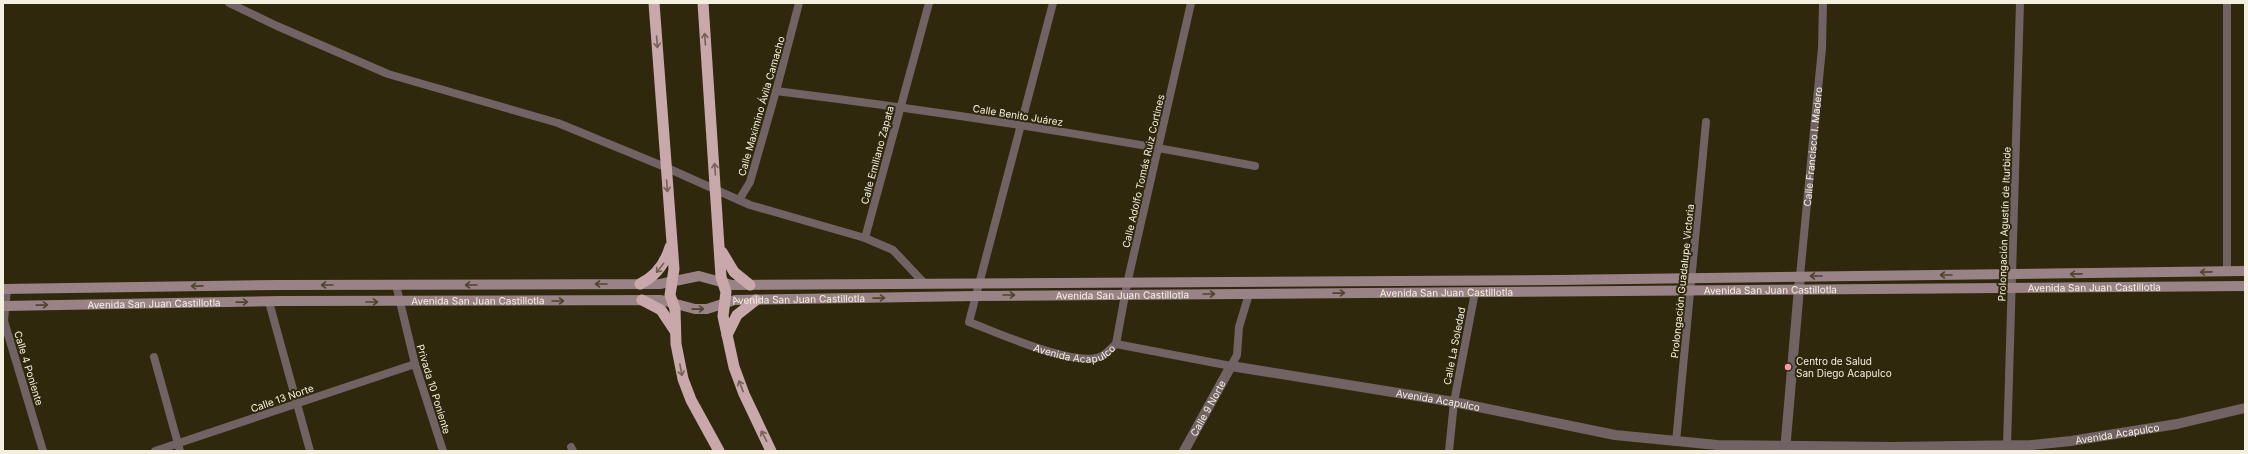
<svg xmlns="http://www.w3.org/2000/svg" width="2248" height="454" font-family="Inter,sans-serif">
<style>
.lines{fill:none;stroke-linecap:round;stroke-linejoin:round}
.minor{stroke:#716264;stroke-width:8}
.tertiary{stroke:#716264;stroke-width:10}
.secondary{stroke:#9a8386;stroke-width:10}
.trunk{stroke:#c8a8ab;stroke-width:11}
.oneway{stroke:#746254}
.oneway2{stroke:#4f4331}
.poi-dot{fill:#f39aaa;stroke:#2f280d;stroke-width:1.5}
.labels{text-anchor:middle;stroke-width:4;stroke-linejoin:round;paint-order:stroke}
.street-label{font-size:10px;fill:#f4f0e0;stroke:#2f280d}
.poi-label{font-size:10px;fill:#f4f0e0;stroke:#2f280d;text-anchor:start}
</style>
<rect width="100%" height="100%" fill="#2f280d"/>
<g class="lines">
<g class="minor">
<path d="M229 3 277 26 388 74 558 123 665 167 750 205 865 238 893 250 925 284"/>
<path id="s1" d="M1053 3 969 322C996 332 1077 369 1102 356 1107 353 1111 348 1116 344"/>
<path d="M2227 3V271"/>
<path d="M776 91C936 111 1096 135 1255 166"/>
<path d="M739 200 750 182 776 91 799 3"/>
<path d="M865 238 929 3"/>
<path id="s2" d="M1800 276 1822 48 1823 3"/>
<path d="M396 285 415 364 443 451"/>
<path d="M7 289 4 321 43 451"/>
<path d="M269 302 310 451"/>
<path d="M1116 344 1127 284 1191 3"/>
<path d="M1116 344 1231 366 1237 355 1239 327 1249 294"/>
<path d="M154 357 180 451"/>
<path d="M1676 442 1706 122"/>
<path d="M2007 446 2020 3"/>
<path d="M571 447 573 451"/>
<path d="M155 451 415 364"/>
<path d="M1449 451 1454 402 1475 292"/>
</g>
<g class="tertiary">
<path id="s3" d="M1184 451 1231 366 1454 402 1615 435 1717 445 1892 447 2031 445 2071 441 2177 424 2245 408"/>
<path d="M1785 451 1800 276"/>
</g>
<g class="secondary">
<path d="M3 289 279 285 660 284 699 276 732 285 1556 280 2245 271"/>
<path id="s4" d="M3 306 282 301 661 300 695 309H707L735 300 975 296 2245 286"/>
</g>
<g class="trunk">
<path d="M654 3 674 269 670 295 675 309 676 344 683 379 691 400 719 451"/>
<path d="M703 3 721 277 726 292 723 316 734 367 744 394 771 451"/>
<path d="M722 252 734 272 750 285"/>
<path d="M640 284C656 276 665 264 670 247"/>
<path d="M642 300 661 310 675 331"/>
<path d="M727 335 737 315 756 300"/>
</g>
</g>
<defs><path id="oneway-shaft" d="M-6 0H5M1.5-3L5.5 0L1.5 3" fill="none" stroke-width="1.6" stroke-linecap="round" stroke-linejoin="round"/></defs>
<g class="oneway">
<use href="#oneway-shaft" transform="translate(705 39) rotate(-94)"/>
<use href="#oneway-shaft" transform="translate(657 42) rotate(86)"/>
<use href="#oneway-shaft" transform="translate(715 169) rotate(-94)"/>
<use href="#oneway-shaft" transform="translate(667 186) rotate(86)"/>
<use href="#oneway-shaft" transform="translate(660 268) rotate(128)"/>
<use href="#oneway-shaft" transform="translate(681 370) rotate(79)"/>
<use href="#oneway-shaft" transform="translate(741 386) rotate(-111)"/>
<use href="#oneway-shaft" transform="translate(764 436) rotate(-117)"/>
</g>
<g class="oneway2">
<use href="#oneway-shaft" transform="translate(2206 272) rotate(179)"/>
<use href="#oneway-shaft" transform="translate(2076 274) rotate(179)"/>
<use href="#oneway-shaft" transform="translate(1946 275) rotate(180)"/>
<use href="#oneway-shaft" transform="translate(1816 276) rotate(180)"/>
<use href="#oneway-shaft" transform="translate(601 284) rotate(180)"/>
<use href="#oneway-shaft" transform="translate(327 285) rotate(180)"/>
<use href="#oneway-shaft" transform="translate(471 285) rotate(180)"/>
<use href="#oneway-shaft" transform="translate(197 286) rotate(179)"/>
<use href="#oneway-shaft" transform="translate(1339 293) rotate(-1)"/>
<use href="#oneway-shaft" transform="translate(1209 294)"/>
<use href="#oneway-shaft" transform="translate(1009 295)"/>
<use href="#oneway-shaft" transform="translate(879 298) rotate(-1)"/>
<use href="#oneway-shaft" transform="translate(558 301)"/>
<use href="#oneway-shaft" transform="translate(242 302) rotate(-1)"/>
<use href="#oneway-shaft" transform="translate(372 302)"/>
<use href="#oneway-shaft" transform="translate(42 305) rotate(-1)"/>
<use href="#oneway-shaft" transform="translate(698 309) rotate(-1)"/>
</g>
<circle class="poi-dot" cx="1788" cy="367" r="4"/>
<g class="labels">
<g class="street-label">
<text transform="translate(761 106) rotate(-74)" y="4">Calle Maximino Ávila Camacho</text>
<text transform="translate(1018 115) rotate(9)" y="4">Calle Benito Juárez</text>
<text dy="4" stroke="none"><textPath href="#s2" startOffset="130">Calle Francisco I. Madero</textPath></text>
<text transform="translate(877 155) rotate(-75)" y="4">Calle Emiliano Zapata</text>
<text transform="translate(1143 171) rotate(-77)" y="4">Calle Adolfo Tomás Ruiz Cortines</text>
<text transform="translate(2004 224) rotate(-88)" y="4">Prolongación Agustín de Iturbide</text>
<text transform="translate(1682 281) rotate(-84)" y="4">Prolongación Guadalupe Victoria</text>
<text dy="4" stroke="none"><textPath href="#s4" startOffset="2094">Avenida San Juan Castillotla</textPath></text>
<text dy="4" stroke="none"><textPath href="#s4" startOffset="1770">Avenida San Juan Castillotla</textPath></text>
<text dy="4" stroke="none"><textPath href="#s4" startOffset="1446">Avenida San Juan Castillotla</textPath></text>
<text dy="4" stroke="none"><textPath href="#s4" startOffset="1122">Avenida San Juan Castillotla</textPath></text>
<text dy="4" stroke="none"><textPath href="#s4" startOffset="798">Avenida San Juan Castillotla</textPath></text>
<text dy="4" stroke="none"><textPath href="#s4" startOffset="475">Avenida San Juan Castillotla</textPath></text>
<text dy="4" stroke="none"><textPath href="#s4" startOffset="151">Avenida San Juan Castillotla</textPath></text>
<text dy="4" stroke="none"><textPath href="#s1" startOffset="442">Avenida Acapulco</textPath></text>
<text transform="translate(1454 346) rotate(-79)" y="4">Calle La Soledad</text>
<text transform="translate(29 368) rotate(73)" y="4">Calle 4 Poniente</text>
<text transform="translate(434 389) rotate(73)" y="4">Privada 10 Poniente</text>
<text transform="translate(282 398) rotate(-19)" y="4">Calle 13 Norte</text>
<text dy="4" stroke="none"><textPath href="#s3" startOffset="307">Avenida Acapulco</textPath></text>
<text dy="4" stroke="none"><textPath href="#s3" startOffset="49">Calle 9 Norte</textPath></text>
<text dy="4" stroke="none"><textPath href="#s3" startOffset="991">Avenida Acapulco</textPath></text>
</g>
<g class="poi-label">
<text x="1796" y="365">Centro de Salud<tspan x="1796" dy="12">San Diego Acapulco</tspan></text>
</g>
</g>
<rect width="2248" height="454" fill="none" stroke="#f4f0e0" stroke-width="8"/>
</svg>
